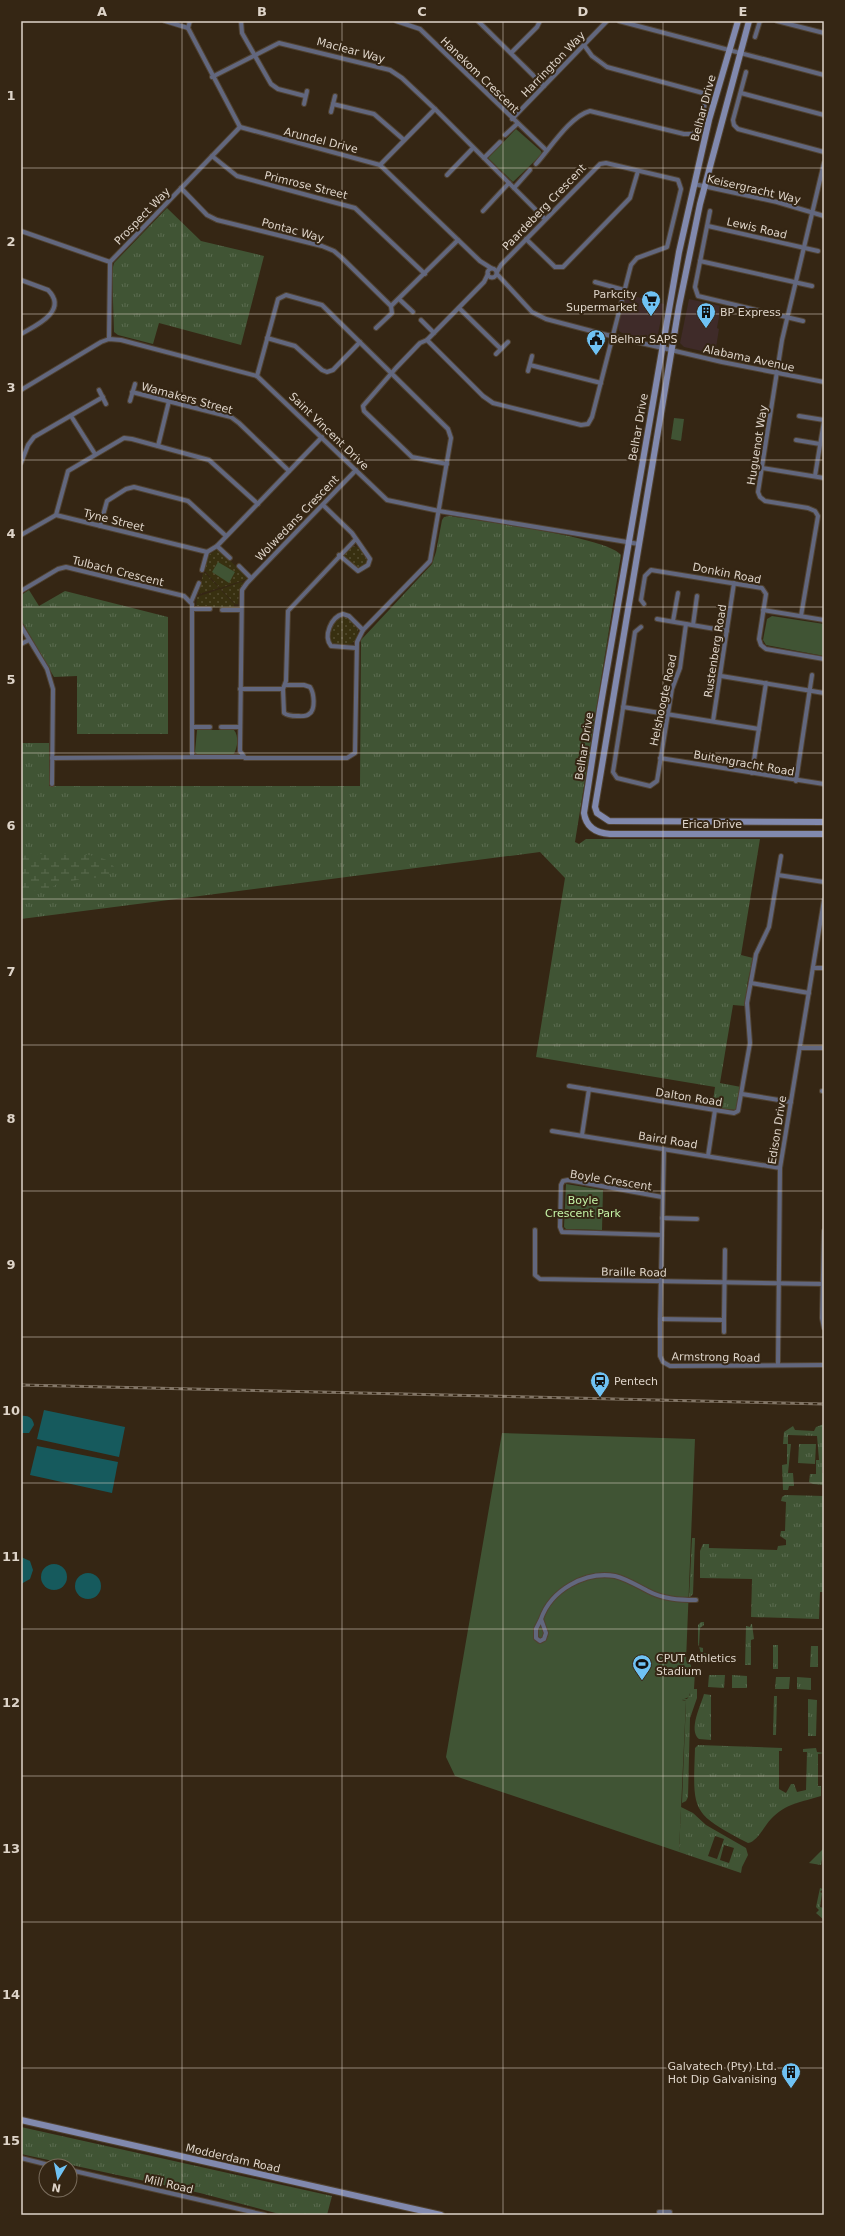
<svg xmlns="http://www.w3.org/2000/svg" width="845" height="2236" font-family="'DejaVu Sans',sans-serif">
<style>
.commercial{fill:#3f2b29}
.grass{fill:url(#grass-tufts);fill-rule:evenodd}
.wetland{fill:url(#wetland-marsh)}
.sand{fill:url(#sand-dots)}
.park{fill:#405434}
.water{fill:#165a5d}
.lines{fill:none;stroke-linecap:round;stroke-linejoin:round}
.street-casing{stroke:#504231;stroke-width:6}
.secondary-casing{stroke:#504231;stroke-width:8}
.street{stroke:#62677e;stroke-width:4}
.secondary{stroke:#8189ae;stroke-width:6}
.rail-casing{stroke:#837667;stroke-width:3}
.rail{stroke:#352614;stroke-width:1.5;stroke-dasharray:4.5;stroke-linecap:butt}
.grid{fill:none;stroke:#ded4c9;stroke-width:1;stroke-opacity:0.55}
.labels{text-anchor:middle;stroke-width:4;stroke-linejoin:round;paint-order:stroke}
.street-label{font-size:11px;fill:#ded4c9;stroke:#352614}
.poi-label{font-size:11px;fill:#ded4c9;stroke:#352614;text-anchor:start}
.park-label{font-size:11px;fill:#c5f4a7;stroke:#352614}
.neatline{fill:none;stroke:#ded4c9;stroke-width:1.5}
.grid-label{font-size:13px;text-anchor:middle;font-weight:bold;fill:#ded4c9}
</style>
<defs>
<pattern id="grass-tufts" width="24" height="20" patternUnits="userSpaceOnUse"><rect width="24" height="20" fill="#405434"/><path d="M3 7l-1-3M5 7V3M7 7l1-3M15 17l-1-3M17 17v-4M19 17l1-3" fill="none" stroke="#5b6c50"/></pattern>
<pattern id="wetland-marsh" width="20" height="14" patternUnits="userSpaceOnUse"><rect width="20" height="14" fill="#405434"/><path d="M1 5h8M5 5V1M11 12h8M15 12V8" fill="none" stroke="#5b6c50"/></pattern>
<pattern id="sand-dots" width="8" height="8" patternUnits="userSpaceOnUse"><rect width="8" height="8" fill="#383010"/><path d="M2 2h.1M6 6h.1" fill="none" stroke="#544d31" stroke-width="1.8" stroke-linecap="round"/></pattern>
</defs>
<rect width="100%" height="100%" fill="#352614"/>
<g class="commercial">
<path d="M626 294 664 304 658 334 654 340 622 333 619 331 618 327Z"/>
<path d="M689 299 721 306 717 328 719 329 715 354 684 347 680 343Z"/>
</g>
<g class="grass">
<path d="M167 208 201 241 264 256 241 345 159 323 153 344 118 335 114 332 112 271 114 263Z"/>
<path d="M450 516C479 521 609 537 621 555L575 842 579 844 586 839H760L741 955 753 958 747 985 748 989 745 1006 733 1005 720 1083 741 1087 736 1110 712 1108 715 1087 536 1057 565 878 540 852 21 919V743H49V786H360L361 640 432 564 436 552 442 520 444 517Z"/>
<path d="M29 590 39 606 65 591 168 617V734H77V676L54 677 21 620V595Z"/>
<path d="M824 1424 822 1473H824V1485L813 1484 809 1482 810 1474H816V1460H819L817 1436 788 1435V1444H791L788 1473H793L794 1486H789L788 1490H783L782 1465 787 1464V1444H783L784 1432 793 1426 795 1430 814 1431 816 1427Z"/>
<path d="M799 1444H816L815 1464 798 1463Z"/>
<path d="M785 1495 824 1496V1592H820L819 1619 751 1617 752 1579 700 1578V1551L703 1544H709V1548L777 1550 778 1546 786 1545V1540L780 1536 781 1531H785L786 1502 781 1501 782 1497Z"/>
<path d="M692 1538H695L693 1594 689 1598Z"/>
<path d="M701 1622H704V1625L700 1628 699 1647 703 1648V1653L709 1654V1664H704L698 1643V1625Z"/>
<path d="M751 1624H752L754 1639 751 1640V1665H745L746 1626 750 1627Z"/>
<rect x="773" y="1645" width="5" height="24"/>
<path d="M811 1646H818V1667H810Z"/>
<path d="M709 1675H725L724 1688 708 1687Z"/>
<path d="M732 1675 747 1676V1688H732Z"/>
<path d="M776 1677H790L789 1689H775Z"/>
<path d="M797 1677 811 1678V1690L797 1689Z"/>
<path d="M690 1689H697V1698L690 1718 688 1797 686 1801 682 1803 686 1701 682 1699H687L690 1695Z"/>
<path d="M704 1694 711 1695V1740L699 1739C688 1730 701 1705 704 1694Z"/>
<path d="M774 1696H777L776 1735H773Z"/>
<path d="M808 1699 817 1700 816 1736H808Z"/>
<path d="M698 1745 782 1748V1751H779V1789L786 1793 791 1784H794L797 1792 806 1790 807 1752H803V1749L816 1748 817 1752 824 1753 818 1754V1786H821V1796C802 1802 786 1803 771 1819 765 1825 757 1842 748 1843 690 1813 693 1811 695 1748Z"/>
<path d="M681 1807 693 1813 706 1825 746 1848 748 1855 742 1867 741 1873 679 1852ZM715 1836 724 1839 717 1859 708 1856ZM724 1845 734 1848 729 1863 720 1860Z"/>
<path d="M824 1848 821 1865 809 1863Z"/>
<path d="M820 1888 823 1889 820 1892 822 1893 820 1907 824 1908V1920L816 1913 819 1910 816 1907Z"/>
<path d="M21 2127 332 2196 327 2215H283L200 2193 21 2154Z"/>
</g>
<path class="wetland" d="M47 853C64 854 105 851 114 867L112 873 100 878H87L57 884 51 888 21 892V856Z"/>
<g class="sand">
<path d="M352 546 358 547 368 558 367 563 359 569 344 557 345 553Z"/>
<path d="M218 549 247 577V579L220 588 204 570 207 556Z"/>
<path d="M203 573H205L219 588 199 594Z"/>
<path d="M241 582 244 583 239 592 238 604H235L221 589Z"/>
<path d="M220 589 234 604V608L196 607 197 597Z"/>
<path d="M340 616 348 617 358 629C357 648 347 645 332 644 326 633 333 624 340 616Z"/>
</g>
<g class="park">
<path d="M516 129 541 151 542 154 513 182 488 158Z"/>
<path d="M674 418 684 419 681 441 671 439Z"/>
<path d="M218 562 235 572 229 583 212 572Z"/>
<path d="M772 616 824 624V656L766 645 763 640 767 619Z"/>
<path d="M197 730H234C239 736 238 748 233 755H198L195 752Z"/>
<path d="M566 1184 603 1190 602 1230 566 1229 564 1227Z"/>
<path d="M502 1433 695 1439 686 1661 691 1665V1672H695L694 1689H691L689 1697 682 1700 686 1701 679 1852 455 1776 446 1757Z"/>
</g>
<g class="water">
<path d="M44 1410 125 1427 119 1457 37 1439Z"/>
<path d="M21 1416C28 1415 33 1418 34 1425L29 1433H21Z"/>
<path d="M37 1446 118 1462 112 1493 30 1475Z"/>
<path d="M21 1557 30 1561 33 1570 30 1579 21 1584Z"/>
<circle cx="54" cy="1577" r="13"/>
<circle cx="88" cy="1586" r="13"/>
</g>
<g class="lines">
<defs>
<g id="street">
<path d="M165 21 188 28"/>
<path d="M190 21 188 28 240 127 380 165 480 261 491 268"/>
<path d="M241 21 242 33 271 84 278 89 305 96"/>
<path d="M396 21 420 29 546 150"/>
<path d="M478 21 544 86"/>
<path d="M619 21 824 75"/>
<path d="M777 21 824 33"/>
<path d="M755 37 760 21"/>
<path d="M511 53 537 27 540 21"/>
<path d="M746 72 733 120 734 125 738 129 824 152"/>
<path d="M212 77 279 43 390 70 402 78 435 109 545 219"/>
<path d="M741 93 824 115"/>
<path d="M304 104 307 91"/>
<path d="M333 104 374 114 404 140"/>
<path d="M331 112 335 96"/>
<path d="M512 119 607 21"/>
<path d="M505 135 517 124"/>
<path d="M212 156 237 176 355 208 425 274"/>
<path d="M484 158 500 142"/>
<path d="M536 164C549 150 570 116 590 111L684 134H693C701 127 708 101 703 93L607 67 592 56 584 45"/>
<path d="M380 165 435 109"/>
<path d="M447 175 473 148"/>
<path d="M694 184 777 202 824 216"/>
<path d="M181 188 207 215 217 220 322 246 334 251 341 257 391 306 392 313 376 328"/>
<path d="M514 188 530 170"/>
<path d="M483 211 509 183"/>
<path d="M710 211 695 287 698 296 803 321"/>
<path d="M708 226 818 251"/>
<path d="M21 231 110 262"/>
<path d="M526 239 555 267H563L630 198 638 171"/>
<path d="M700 261 812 286"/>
<circle cx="492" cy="273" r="4.5"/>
<path d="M497 274 532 312 546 319 603 334 722 362 824 382"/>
<path d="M21 280 48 290C69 311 35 326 21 334"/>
<path d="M595 282 624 290"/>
<path d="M399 299 413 312"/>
<path d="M391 306 458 240"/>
<path d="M459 308 501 349"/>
<path d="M421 320 434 333"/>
<path d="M267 338 295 346 322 370 327 372 333 370 360 342"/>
<path d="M109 339 110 262 240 127"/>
<path d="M427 340 483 396 493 403 581 425 588 424 592 417 631 265 637 258 667 247 681 189 678 180 606 163 600 164 501 265 497 272"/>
<path d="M496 354 508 342"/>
<path d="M530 365 601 383"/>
<path d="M528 371 532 356"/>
<path d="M257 376 278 299 286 295 322 305 448 429 451 438 430 561 363 630 357 642 355 753 347 758H245L240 751 242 590 247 583 356 470"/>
<path d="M21 390 101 342 109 339 121 340 257 376 387 500 439 511 639 544"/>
<path d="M99 390 106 404"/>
<path d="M132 392 231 417 239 423 289 471"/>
<path d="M130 401 135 384"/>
<path d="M71 416 95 454"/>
<path d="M799 416 824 420"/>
<path d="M796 440 820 444"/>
<path d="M158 446 169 401"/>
<path d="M21 463 28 445 34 437 103 397"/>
<path d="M447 464 412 457 364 411 363 406 396 368 420 343 427 340 484 282 488 274"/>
<path d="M762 468 824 478"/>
<path d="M815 476 824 421"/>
<path d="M323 505 352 533 370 559 368 565 358 571 339 555"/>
<path d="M56 515 68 471 124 438 132 439 209 460 258 504"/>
<path d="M100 526 107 501 126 489 134 487 188 501 226 536"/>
<path d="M21 535 56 515 207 552 217 546 322 437"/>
<path d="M217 546 230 558"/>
<path d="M239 566 251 578"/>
<path d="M202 570 207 552"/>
<path d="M21 591 58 569 66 567 184 596 192 604V757L52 758"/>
<path d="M191 602 199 583"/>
<path d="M644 604 641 600 645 576 651 570 762 588 766 594 759 639 761 645 766 649 824 659"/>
<path d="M193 609H210"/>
<path d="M222 610H240"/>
<path d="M763 610 824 620"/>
<path d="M801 616 818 516 815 511 808 508 765 501 760 497 758 492 782 340 824 163"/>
<path d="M657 619 727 631"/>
<path d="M673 621 678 593"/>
<path d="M693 625 697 596"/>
<path d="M21 626 47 669 53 689 52 784"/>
<path d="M641 627 635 632 613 772 617 778 650 786 657 781 672 689 680 668 686 624"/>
<path d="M21 644 29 640"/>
<path d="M356 648 331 646C323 636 331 617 343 614L349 616 363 630"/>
<path d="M721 676 824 693"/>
<path d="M240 689H283L286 681 288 611 355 540"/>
<path d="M283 689 284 713C288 716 292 716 297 716 300 716 306 717 309 714 316 710 314 693 310 687L304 685H285"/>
<path d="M623 707 759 729"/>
<path d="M713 721 734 583"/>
<path d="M192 727H210"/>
<path d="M221 727H240"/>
<path d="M192 757H243"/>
<path d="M660 758 824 784"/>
<path d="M752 773 766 683"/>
<path d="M796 781 812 675"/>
<path d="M778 875 824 882"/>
<path d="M813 968H824"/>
<path d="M751 983 809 993"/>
<path d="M800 1048H824"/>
<path d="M569 1086 715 1110 734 1113 738 1111 750 1043 747 1003 756 954 769 927 781 856"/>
<path d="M822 1091H824"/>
<path d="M742 1094 791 1102"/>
<path d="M552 1131 780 1168"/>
<path d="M582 1135 589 1089"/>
<path d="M664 1149 660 1319V1356L663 1362 670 1366 824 1365"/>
<path d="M708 1156 715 1110"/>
<path d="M662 1218 697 1219"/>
<path d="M535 1230V1275L540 1279 824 1284"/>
<path d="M824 1231 822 1318 824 1328"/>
<path d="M662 1235 562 1232 560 1227 561 1185 563 1181 568 1180 662 1197"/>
<path d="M660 1319 724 1320 725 1250"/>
<path d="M724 1332V1320"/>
<path d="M778 1364 780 1168 824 900"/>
<path d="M541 1619 536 1629V1638L540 1641 544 1639 546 1633 541 1619C551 1590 585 1571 615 1576 627 1579 638 1586 648 1591 663 1599 679 1600 696 1600"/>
<path d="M21 2158 53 2166"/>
<path d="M70 2170 265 2215"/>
<path d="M659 2212H670"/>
</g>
<g id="secondary">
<path d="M738 21 709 120 679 252 600 709 584 813C586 827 596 833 610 834H824"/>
<path d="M749 21 700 204 679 306 595 807 597 813 609 821 824 822"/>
<path d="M21 2120 441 2215"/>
</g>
</defs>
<use href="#street" class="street-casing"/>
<use href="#secondary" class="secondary-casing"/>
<use href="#street" class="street"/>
<use href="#secondary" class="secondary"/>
<defs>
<path id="rail" d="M21 1385 824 1404"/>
</defs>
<use href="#rail" class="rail-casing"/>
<use href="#rail" class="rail"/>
</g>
<path class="grid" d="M182 21V2215M342 21V2215M503 21V2215M663 21V2215M21 168H824M21 314H824M21 460H824M21 607H824M21 753H824M21 899H824M21 1045H824M21 1191H824M21 1337H824M21 1483H824M21 1629H824M21 1776H824M21 1922H824M21 2068H824"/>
<defs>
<symbol id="supermarket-pin" viewBox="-11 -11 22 30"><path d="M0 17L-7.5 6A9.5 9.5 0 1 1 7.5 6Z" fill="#6fc2f4" stroke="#352614"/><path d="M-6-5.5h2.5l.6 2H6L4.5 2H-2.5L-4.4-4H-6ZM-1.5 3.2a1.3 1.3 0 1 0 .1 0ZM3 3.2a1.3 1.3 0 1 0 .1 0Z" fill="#111"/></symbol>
<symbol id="building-pin" viewBox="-11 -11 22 30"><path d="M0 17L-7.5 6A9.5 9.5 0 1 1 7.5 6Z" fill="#6fc2f4" stroke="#352614"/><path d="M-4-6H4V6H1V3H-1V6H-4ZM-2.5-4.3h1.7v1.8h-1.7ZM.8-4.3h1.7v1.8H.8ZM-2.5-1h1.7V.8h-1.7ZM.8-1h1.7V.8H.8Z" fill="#111"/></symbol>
<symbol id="civic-pin" viewBox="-11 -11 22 30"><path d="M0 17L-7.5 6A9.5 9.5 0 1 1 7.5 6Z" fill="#6fc2f4" stroke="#352614"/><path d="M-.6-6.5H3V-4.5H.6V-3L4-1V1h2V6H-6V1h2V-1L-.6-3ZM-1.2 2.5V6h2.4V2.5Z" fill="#111"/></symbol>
<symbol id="station-pin" viewBox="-11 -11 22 30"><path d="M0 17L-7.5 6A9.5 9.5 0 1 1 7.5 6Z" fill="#6fc2f4" stroke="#352614"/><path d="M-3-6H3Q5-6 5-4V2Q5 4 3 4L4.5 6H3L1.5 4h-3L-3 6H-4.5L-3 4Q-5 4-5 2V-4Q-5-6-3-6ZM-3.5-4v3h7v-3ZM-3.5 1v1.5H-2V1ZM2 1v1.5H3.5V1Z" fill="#111"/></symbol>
<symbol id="stadium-pin" viewBox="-11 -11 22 30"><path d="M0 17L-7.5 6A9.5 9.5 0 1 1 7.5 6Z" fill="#6fc2f4" stroke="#352614"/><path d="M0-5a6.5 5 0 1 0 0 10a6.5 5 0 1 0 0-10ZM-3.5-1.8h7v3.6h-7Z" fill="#111"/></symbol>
</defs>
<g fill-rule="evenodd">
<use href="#supermarket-pin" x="640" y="289" width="22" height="30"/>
<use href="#building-pin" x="695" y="301" width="22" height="30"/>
<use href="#civic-pin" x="585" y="328" width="22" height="30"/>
<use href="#station-pin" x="589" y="1370" width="22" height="30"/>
<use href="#stadium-pin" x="631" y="1653" width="22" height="30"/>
<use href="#building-pin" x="780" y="2061" width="22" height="30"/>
</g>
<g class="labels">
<g class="street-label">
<text transform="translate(351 50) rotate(15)" y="4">Maclear Way</text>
<text transform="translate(553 64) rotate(-46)" y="4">Harrington Way</text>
<text transform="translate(480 75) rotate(44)" y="4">Hanekom Crescent</text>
<text transform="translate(703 108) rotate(-75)" y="4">Belhar Drive</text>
<text transform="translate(321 140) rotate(14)" y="4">Arundel Drive</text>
<text transform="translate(306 185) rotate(14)" y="4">Primrose Street</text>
<text transform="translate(754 189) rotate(13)" y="4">Keisergracht Way</text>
<text transform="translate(544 207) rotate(-46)" y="4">Paardeberg Crescent</text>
<text transform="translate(142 216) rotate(-46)" y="4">Prospect Way</text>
<text transform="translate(757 228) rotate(13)" y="4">Lewis Road</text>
<text transform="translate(293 230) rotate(15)" y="4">Pontac Way</text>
<text transform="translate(749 358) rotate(12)" y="4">Alabama Avenue</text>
<text transform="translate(187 398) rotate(15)" y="4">Wamakers Street</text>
<text transform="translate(638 427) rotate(-80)" y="4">Belhar Drive</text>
<text transform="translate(329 431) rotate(44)" y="4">Saint Vincent Drive</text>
<text transform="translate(757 445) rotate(-81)" y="4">Huguenot Way</text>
<text transform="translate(297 518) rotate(-46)" y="4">Wolwedans Crescent</text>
<text transform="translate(114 520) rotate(14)" y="4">Tyne Street</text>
<text transform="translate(118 571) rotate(14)" y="4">Tulbach Crescent</text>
<text transform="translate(727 573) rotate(11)" y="4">Donkin Road</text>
<text transform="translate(715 651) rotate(-81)" y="4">Rustenberg Road</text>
<text transform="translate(663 700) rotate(-78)" y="4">Helshoogte Road</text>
<text transform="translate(584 746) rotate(-81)" y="4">Belhar Drive</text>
<text transform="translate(744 763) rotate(10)" y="4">Buitengracht Road</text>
<text x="712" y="828">Erica Drive</text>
<text transform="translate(689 1097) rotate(9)" y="4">Dalton Road</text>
<text transform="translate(777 1130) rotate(-81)" y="4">Edison Drive</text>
<text transform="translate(668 1140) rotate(9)" y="4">Baird Road</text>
<text transform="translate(611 1180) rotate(9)" y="4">Boyle Crescent</text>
<text transform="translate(634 1272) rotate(1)" y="4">Braille Road</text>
<text transform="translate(716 1357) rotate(1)" y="4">Armstrong Road</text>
<text transform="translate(233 2158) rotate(13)" y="4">Modderdam Road</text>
<text transform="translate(169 2184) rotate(13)" y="4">Mill Road</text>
</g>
<g class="poi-label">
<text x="637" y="298" text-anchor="end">Parkcity<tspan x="637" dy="13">Supermarket</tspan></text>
<text x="720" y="316">BP Express</text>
<text x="610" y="343">Belhar SAPS</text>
<text x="614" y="1385">Pentech</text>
<text x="656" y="1662">CPUT Athletics<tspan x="656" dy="13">Stadium</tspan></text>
<text x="777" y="2070" text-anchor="end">Galvatech (Pty) Ltd.<tspan x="777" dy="13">Hot Dip Galvanising</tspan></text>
</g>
<g class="park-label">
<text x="583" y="1204">Boyle<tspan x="583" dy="13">Crescent Park</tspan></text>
</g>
</g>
<rect width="845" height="2236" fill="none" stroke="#352614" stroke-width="44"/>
<g transform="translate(58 2178) rotate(190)"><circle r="19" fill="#352614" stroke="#796c5c"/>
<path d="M0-3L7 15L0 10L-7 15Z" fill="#6fc2f4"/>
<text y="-6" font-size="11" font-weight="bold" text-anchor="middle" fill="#ded4c9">N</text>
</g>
<rect x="22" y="22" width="801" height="2192" class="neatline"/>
<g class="grid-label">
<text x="102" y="16">A</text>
<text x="262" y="16">B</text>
<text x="422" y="16">C</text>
<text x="583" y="16">D</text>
<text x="743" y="16">E</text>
<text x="11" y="100">1</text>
<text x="11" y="246">2</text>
<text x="11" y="392">3</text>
<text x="11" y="538">4</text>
<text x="11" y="684">5</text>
<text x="11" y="830">6</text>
<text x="11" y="976">7</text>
<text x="11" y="1123">8</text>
<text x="11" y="1269">9</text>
<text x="11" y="1415">10</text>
<text x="11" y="1561">11</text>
<text x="11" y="1707">12</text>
<text x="11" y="1853">13</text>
<text x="11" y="1999">14</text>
<text x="11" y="2145">15</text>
</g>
</svg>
